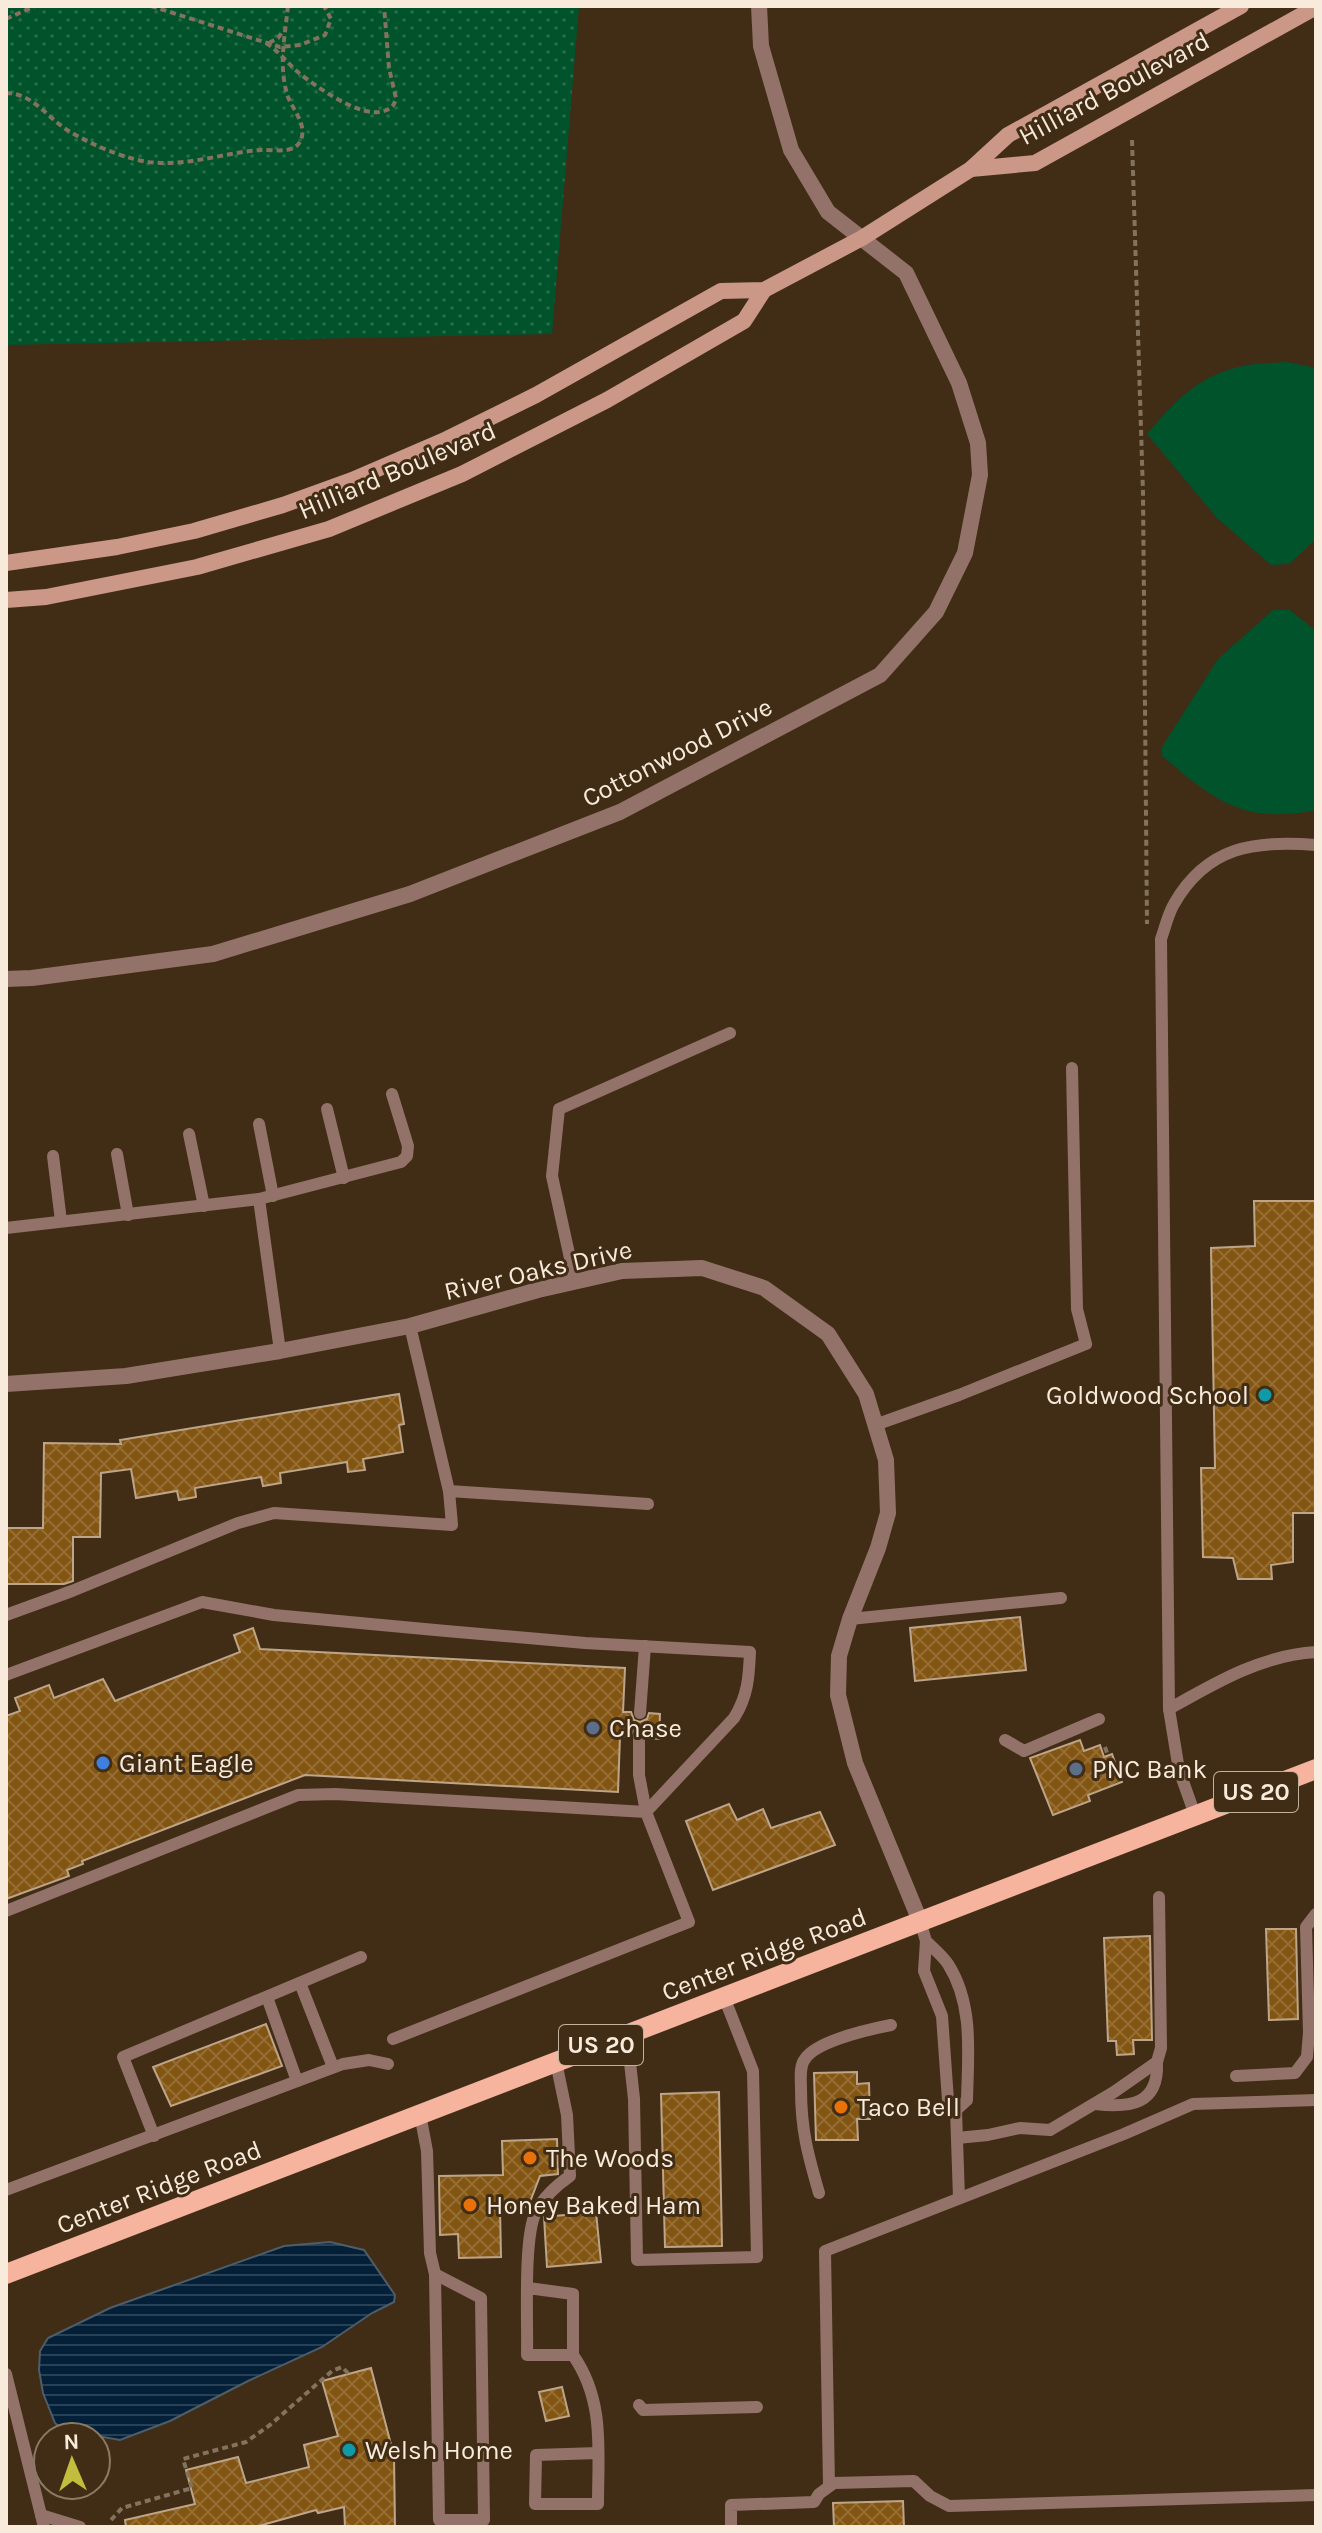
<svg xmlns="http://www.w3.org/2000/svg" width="1322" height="2533" font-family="Karla,sans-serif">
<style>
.grass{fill:url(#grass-dots)}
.garden{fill:#00532b}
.water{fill:url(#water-rules);stroke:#4d5d6a;stroke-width:2}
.building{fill:url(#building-cross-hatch);stroke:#bea58a;stroke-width:2}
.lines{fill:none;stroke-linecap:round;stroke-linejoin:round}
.path{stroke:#83725d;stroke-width:4;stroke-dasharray:6 4;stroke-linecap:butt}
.service{stroke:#937369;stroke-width:12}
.minor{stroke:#937369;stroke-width:16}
.secondary{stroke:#cb9787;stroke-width:16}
.primary{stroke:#f6b39e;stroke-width:20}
.culture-dot{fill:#0f9aa8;stroke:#412d15;stroke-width:3}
.service-dot{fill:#5c6f8a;stroke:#412d15;stroke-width:3}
.shop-dot{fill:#3f7fe0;stroke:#412d15;stroke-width:3}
.food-dot{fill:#e8710a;stroke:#412d15;stroke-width:3}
.labels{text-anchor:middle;stroke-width:6;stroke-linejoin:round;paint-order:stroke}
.shield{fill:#412d15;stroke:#c1b2a0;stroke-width:2}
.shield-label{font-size:24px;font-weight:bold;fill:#f8ebdc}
.street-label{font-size:26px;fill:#f8ebdc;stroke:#412d15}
.poi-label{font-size:26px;fill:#f8ebdc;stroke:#412d15;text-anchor:start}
</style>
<defs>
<pattern id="grass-dots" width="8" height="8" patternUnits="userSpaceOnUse" patternTransform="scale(2)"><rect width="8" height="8" fill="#00532b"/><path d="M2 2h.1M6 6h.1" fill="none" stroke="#266c49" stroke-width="1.8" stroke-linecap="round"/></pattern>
<pattern id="water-rules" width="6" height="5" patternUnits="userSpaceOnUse" patternTransform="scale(2)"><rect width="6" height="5" fill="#042039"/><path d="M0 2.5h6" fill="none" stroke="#294155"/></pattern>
<pattern id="building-cross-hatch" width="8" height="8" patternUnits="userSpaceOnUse" patternTransform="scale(2)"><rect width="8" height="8" fill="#835512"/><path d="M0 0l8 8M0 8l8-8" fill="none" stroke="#956e34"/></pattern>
</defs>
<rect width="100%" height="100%" fill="#412d15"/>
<path class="grass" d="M6 6H579L552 334 6 345Z"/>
<g class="garden">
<path d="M1287 362 1316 368V539L1289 564 1271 565 1217 518 1147 434C1175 401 1199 375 1243 366 1257 363 1272 363 1287 362Z"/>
<path d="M1273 610H1290L1316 631V810C1244 825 1214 800 1162 756V747L1218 659Z"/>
</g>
<path class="water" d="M330 2242 364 2250 395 2295 394 2302 372 2313 322 2347 248 2381 170 2421 120 2440 92 2435 67 2434 55 2423 43 2393 39 2370 40 2351 48 2338 110 2308 284 2246Z"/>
<g class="building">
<path d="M1254 1201H1316V1513H1293V1562L1271 1565 1272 1579H1238L1233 1558 1203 1557 1201 1468H1215L1211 1248 1255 1246Z"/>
<path d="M399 1394 404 1424 399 1425 403 1452 363 1459 365 1470 348 1472 347 1462 280 1473 281 1483 263 1486 261 1477 195 1488 196 1497 179 1500 177 1491 136 1498 131 1469 101 1473 100 1537H73V1581L64 1584H6V1528H43L44 1443 121 1444 120 1440Z"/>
<path d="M1020 1617 1026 1670 915 1681 910 1628Z"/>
<path d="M253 1628 260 1649 625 1668 623 1712H631L634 1720 640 1722 647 1719 649 1713 660 1714 659 1739 648 1738 646 1732 640 1728 634 1730 630 1737 620 1736 618 1792 305 1775 82 1861 83 1864 67 1870 69 1876 6 1899V1716L20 1711 15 1698 49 1685 54 1698 103 1679 115 1701 240 1652 234 1635Z"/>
<path d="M1080 1740 1084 1751 1100 1745 1104 1757 1112 1754 1122 1782 1088 1795 1090 1801 1053 1815 1030 1758Z"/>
<path d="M729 1804 737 1820 763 1809 771 1828 820 1812 835 1845 713 1890 686 1821Z"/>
<path d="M1266 1929H1296L1298 2019 1269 2020Z"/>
<path d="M1150 1936 1152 2040H1133L1134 2054 1117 2055 1116 2041H1108L1104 1938Z"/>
<path d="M266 2024 282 2066 171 2106 153 2067Z"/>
<path d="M857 2072V2084L869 2083 870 2119H857L858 2140H816L814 2073Z"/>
<path d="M719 2092 722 2246 665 2247 661 2094Z"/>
<path d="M557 2139 558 2174 540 2176 528 2207 500 2208 501 2257 459 2258 458 2234 440 2235 439 2176 503 2175 502 2141Z"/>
<path d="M596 2212 601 2262 547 2267 544 2217Z"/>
<path d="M371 2368 394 2456 395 2527H345L344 2507 318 2513 316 2510 255 2527H126L125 2520 195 2504 186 2470 238 2457 246 2483 309 2467 304 2445 338 2436 322 2381Z"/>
<path d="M562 2387 569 2416 546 2421 539 2392Z"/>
<path d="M903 2501 904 2527H834L833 2503Z"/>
</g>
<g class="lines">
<g class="path">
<path d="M151 6 280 47 300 45 325 35 331 19 324 6"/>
<path d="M6 19 35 6"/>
<path d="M266 43C279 51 287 63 299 73 317 87 361 119 384 111 392 108 394 106 396 98L389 68 384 6"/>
<path d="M269 43 278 38 283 31"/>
<path d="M6 93C32 93 47 117 67 130 87 142 111 153 134 159 177 171 218 153 261 150 275 149 298 156 302 136 305 123 293 109 288 97 278 68 285 35 288 6"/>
<path d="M1132 140 1143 493 1147 924"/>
<path d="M1105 1747 1108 1756"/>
<path d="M111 2520 122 2508 192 2488 183 2459 246 2442 270 2425 332 2371 342 2367 349 2374"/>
</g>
<g class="service">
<path d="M327 1109 344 1178"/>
<path d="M259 1124 273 1196"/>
<path d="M189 1134 204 1206"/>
<path d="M117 1154 128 1215"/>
<path d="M53 1156 61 1221"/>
<path d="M259 1199 401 1162 407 1156 408 1146 392 1094"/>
<path d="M6 1228 259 1199 280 1351"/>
<path d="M575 1281 552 1176 559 1109 730 1033"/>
<path d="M875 1425 959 1395 1086 1344 1077 1309 1072 1068"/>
<path d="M449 1491 648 1504"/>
<path d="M6 1615 72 1591 238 1523 274 1513 452 1525 449 1491 410 1326"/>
<path d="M850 1619 1061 1598"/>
<path d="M6 1675 202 1602 274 1615 446 1631 585 1643 750 1652C749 1676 748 1696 734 1718L646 1812"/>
<path d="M1169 1709C1215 1683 1262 1655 1316 1652"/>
<path d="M640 1713 645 1646"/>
<path d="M639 1737V1775L646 1812"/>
<path d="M1005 1740 1024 1751 1099 1719"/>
<path d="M1195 1815 1179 1770 1169 1709 1161 939C1165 928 1168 914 1174 904 1207 846 1255 840 1316 845"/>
<path d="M6 1911 298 1795 335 1794 646 1812 689 1922 393 2039"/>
<path d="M920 1921 926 1941 924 1971 942 2016 948 2100 956 2110 967 2100C968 2054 974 2005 948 1964 943 1956 933 1948 926 1941"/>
<path d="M300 1983 333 2067"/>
<path d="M267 1997 297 2081"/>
<path d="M627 2035 634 2099 637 2260 757 2257 753 2071 724 1997"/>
<path d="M1236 2076 1295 2073 1307 2057 1309 2032 1306 1927 1316 1914"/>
<path d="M1095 2104C1130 2108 1159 2105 1157 2062"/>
<path d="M956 2110 959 2198"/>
<path d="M420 2114 427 2151 430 2253 435 2274 439 2520H484L481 2298 435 2274"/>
<path d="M154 2136 123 2057 361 1957"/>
<path d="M957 2138 988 2135 1020 2128 1050 2130 1114 2092 1157 2062 1161 2048 1159 1897"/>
<path d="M6 2190 343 2064 369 2060 388 2064"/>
<path d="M819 2193C808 2155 801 2130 801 2089 801 2080 799 2066 805 2059 816 2041 871 2029 891 2025"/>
<path d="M528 2288 573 2294V2355H527C528 2324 523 2237 536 2212 543 2198 557 2185 570 2176L567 2115 556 2062"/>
<path d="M573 2355C605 2401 598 2450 598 2504H535L536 2455 598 2453"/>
<path d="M6 2374 44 2527"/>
<path d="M639 2405 643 2410 757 2407"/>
<path d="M829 2486 825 2251 1124 2134 1193 2104 1316 2100"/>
<path d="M41 2515 80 2527"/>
<path d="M731 2527V2505L814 2502 819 2494 834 2483 914 2481 930 2496 949 2506 1316 2495"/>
</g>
<g class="minor">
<path d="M6 979 32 978 213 954 410 894 620 812 880 675 936 612 965 553 980 475 978 443 959 383 906 273 828 212 791 150 761 46 759 6"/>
<path d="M6 1384 126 1376 280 1351 410 1326 538 1290 622 1271 702 1268 764 1288 828 1334 866 1394 886 1460 888 1513 878 1548 850 1619 839 1656 838 1695 855 1763 920 1921"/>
</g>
<g class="secondary">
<path d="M971 169 1035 163 1316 7"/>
<path d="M6 563 117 547 194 531 283 505 352 480 447 439 536 395 721 291 764 290 862 238 971 169 1008 135 1241 6"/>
<path d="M6 600 46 597 197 567 329 529 462 474 607 400 744 321 764 290"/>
</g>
<path class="primary" d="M6 2274 1316 1769"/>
</g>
<g class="culture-dot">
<circle cx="1265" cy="1395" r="8"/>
<circle cx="349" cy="2450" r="8"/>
</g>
<g class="service-dot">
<circle cx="593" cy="1728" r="8"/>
<circle cx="1076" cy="1769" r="8"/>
</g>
<circle class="shop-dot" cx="103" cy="1763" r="8"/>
<g class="food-dot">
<circle cx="841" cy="2107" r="8"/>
<circle cx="530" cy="2158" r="8"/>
<circle cx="470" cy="2205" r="8"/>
</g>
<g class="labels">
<g class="shield">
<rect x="1214" y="1772" width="84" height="40" rx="6"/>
<rect x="559" y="2025" width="84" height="40" rx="6"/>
</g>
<g class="shield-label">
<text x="1256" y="1800">US 20</text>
<text x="601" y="2053">US 20</text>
</g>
<g class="street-label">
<text transform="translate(1114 88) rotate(-28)" y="9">Hilliard Boulevard</text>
<text transform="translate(397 470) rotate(-23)" y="9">Hilliard Boulevard</text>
<text transform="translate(677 752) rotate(-27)" y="9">Cottonwood Drive</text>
<text transform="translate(538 1270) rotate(-13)" y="9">River Oaks Drive</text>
<text transform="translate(764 1954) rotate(-21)" y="9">Center Ridge Road</text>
<text transform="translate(159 2187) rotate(-21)" y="9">Center Ridge Road</text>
</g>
<g class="poi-label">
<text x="1249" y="1404" text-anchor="end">Goldwood School</text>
<text x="609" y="1737">Chase</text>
<text x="119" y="1772">Giant Eagle</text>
<text x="1092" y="1778">PNC Bank</text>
<text x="857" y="2116">Taco Bell</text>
<text x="546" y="2167">The Woods</text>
<text x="486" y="2214">Honey Baked Ham</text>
<text x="365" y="2459">Welsh Home</text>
</g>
</g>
<rect width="1322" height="2533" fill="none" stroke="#f8ebdc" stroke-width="16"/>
<g transform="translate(72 2461) rotate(358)"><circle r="38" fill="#412d15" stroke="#8a7965" stroke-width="2"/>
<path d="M0-6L14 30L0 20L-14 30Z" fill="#c3bd3e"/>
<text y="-12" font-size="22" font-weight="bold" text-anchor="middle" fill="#f8ebdc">N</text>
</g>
</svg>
